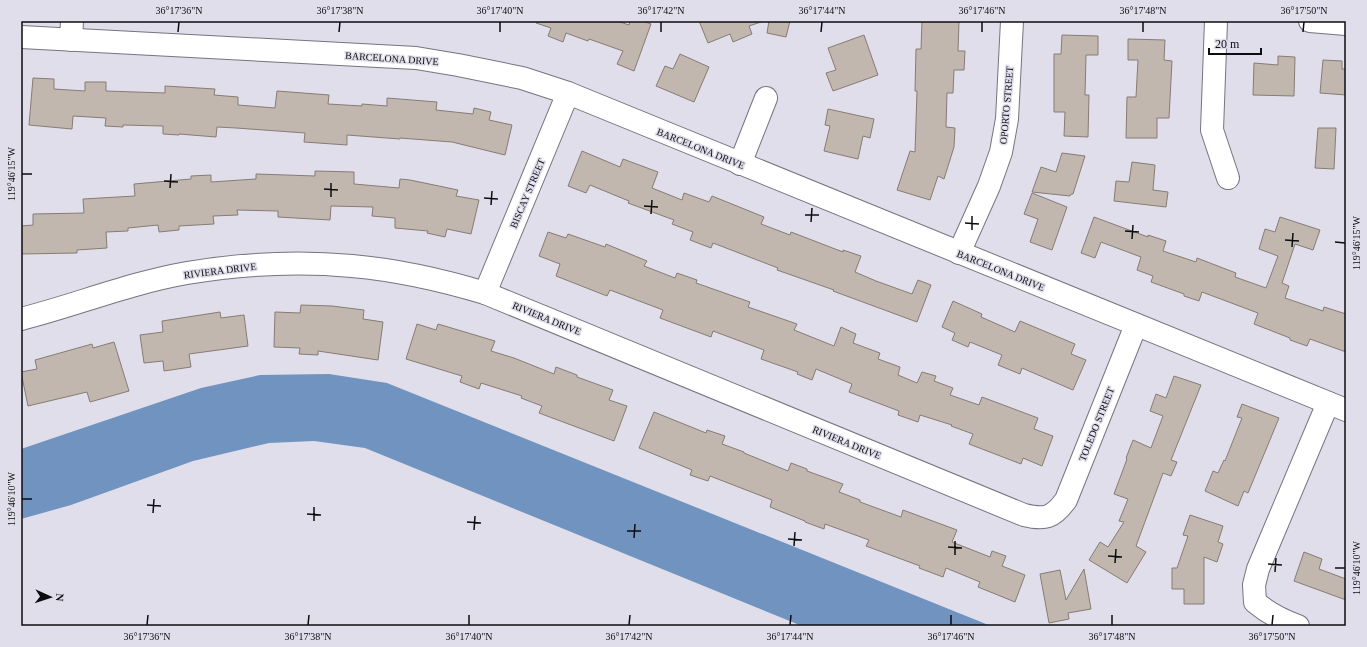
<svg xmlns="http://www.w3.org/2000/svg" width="1367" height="647" font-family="'Times New Roman',serif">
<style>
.water{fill:#7193bf}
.building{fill:#c2b7af;stroke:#867c74}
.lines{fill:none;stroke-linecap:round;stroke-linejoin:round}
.minor-casing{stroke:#75747f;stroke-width:24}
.minor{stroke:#fff;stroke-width:22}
.ticks{fill:none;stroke:#0d0d11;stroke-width:1.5}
.labels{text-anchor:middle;stroke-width:3;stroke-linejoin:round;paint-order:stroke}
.street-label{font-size:10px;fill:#0d0d11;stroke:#dfdeea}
.neatline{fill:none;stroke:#0d0d11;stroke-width:1.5}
.ticks-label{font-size:10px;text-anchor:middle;fill:#0d0d11}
</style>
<rect width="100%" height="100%" fill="#dfdeea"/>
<path class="water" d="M329 374 387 383 991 626H802L365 448 314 441 269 443 193 461 71 505 21 519V449L201 388 260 375Z"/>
<g class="building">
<path d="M537 21H617L629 25 630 21H643L651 24 634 71 617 64 623 51 589 39 588 41 566 33 563 42 548 36 551 28 536 23Z"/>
<path d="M699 21H761V22L749 26 752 34 733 42 730 34 708 43Z"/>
<path d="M769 21H790L786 37 767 33Z"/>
<path d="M922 21H959L958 51H965L964 70H954L953 93H947L946 127 955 128 954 147 944 179 938 176 930 200 897 190 910 151 915 152 917 91H915L916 49H921Z"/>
<path d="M864 35 878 75 833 91 826 73 836 70 828 48Z"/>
<path d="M1062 35 1098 36V55H1086L1085 95H1089L1088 137 1064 136 1065 112H1054V54H1061Z"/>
<path d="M1128 39 1165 40 1164 60 1172 61 1169 118H1157V138H1126L1127 97H1136L1138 60H1128Z"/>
<path d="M680 54 709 67 694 102 656 86 665 66 673 69Z"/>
<path d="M1278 56 1295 57 1294 96 1253 95 1254 63 1278 65Z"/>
<path d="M1323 60 1342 61V69H1346V95L1320 93Z"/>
<path d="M33 78 54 79V89L85 91V82H106V91L165 93V86L215 89 214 95 238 97V105L275 108 277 91 329 95 328 104 362 106V104L387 106V98L437 102 436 110 473 114 474 108 491 112 489 120 512 125 505 155 452 142 400 138V139L347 135V145L304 142 305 133 236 128 217 127 216 137 179 134V135L163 134V126L123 125V127L105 126 106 118 73 116 72 129 29 125Z"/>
<path d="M828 109 874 119 870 138 863 136 858 159 824 151 830 126 825 125Z"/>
<path d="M1318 128H1336L1334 169 1315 168Z"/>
<path d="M582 151 620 167 623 159 658 172 652 188 682 200 684 193 709 202 712 196 764 217 761 224 790 235 791 232 843 252V250L861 256 855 272 876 281 912 294 918 280 931 285 917 322 833 291 834 290 777 270 778 268 713 243 711 248 690 240 693 232 672 224 674 220 628 203 629 201 590 185 586 193 568 186Z"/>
<path d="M1062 153 1085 156 1073 194H1071L1070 196 1032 192 1041 167 1056 172Z"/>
<path d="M1132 162 1155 165 1153 190 1168 192 1166 207 1114 201 1116 181 1129 182Z"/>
<path d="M315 171 354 172V184L399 188 400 179 410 180 458 190 456 196 479 200 471 234 447 229 445 237 427 233 428 231 395 228V218L372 216 373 207 331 206 330 220 278 217V211L237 210 238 215 213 216 214 224 179 226V230L159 232 158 225 128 228V231L106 232 107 248 77 250V253L21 254V226L33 225V214L84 213 83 199 135 196 134 184 191 179V176L211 175V182L256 179V174L315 176Z"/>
<path d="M1032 193 1067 207 1052 250 1030 242 1038 219 1024 214Z"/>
<path d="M1094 217 1148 237V235L1166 241 1163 251 1196 262 1197 258 1236 273 1235 277 1266 288 1278 256 1259 249 1265 229 1275 232 1280 217 1320 230 1313 250 1295 244 1282 283 1289 286 1285 298 1323 311 1324 307 1346 314V352L1310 339 1307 346 1290 340V338L1254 324 1258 313 1202 292 1199 301 1184 296V294L1151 282 1153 276 1137 270 1141 257 1101 242 1095 258 1081 253Z"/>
<path d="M548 232 566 238 568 234 605 247 606 244 647 261 644 266 675 278 677 273 697 280 696 283 750 302 748 307 797 324 794 330 834 346 841 327 856 334 853 343 880 353 878 359 900 367 898 375 917 383 922 372 936 376 934 381 953 388 950 395 979 405 982 397 1038 418 1034 429 1053 436 1042 466 1023 458 1021 464 969 444 973 434 951 426 952 425 920 415 918 422 898 415 899 411 849 392 852 384 816 369 812 380 797 374 798 372 761 359 764 350 713 331 711 337 660 318 663 310 610 290 607 296 556 276 560 264 539 256Z"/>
<path d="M953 301 982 314 981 317 1015 332 1020 321 1075 344 1071 354 1086 360 1073 390 1022 368 1020 374 998 365 1002 355 970 342 968 347 952 340 955 333 942 327Z"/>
<path d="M301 305 332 306 364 310 363 319 383 322 378 360 318 351V355L299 354 300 348 274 347 275 312 300 313Z"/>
<path d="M220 312 221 318 244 315 248 346 189 354 191 367 164 371 163 361 144 363 140 335 163 332 162 321Z"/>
<path d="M417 324 436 330 438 324 495 341 491 351 514 358 554 374 556 367 577 375V377L613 390 609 400 627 406 614 441 539 413 542 406 521 398 522 396 481 383 479 389 460 382 462 376 406 359Z"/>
<path d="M114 342 129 391 90 402 87 392 28 406 21 372 37 369 35 360 92 344 93 348Z"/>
<path d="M1174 376 1201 385 1171 460 1177 462 1171 476 1163 473 1136 546 1146 552 1127 583 1089 560 1100 542 1108 547 1124 522 1119 521 1128 499 1114 494 1127 459 1126 458 1133 440 1151 448 1163 416 1150 411 1156 394 1166 398Z"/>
<path d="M1242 404 1279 418 1248 493 1244 491 1238 506 1205 491 1213 471 1218 473 1224 460 1225 461 1242 418 1237 417Z"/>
<path d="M654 412 706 433 707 430 725 436 722 444 744 452V453L788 471 791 463 807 469V471L843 484 839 492 860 500V502L901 517 903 510 957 530 952 542 990 557 992 551 1006 556 1002 566 1025 575 1015 602 978 587 980 582 946 568 943 577 919 568 920 566 866 546 869 540 825 524 824 529 805 522V521L770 507 772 500 710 476 708 481 690 475 692 470 639 448Z"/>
<path d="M1190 515 1223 526 1218 542 1223 544 1217 562 1204 557V604H1184V589H1172V568H1177L1188 536 1183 535Z"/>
<path d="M1304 552 1322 559 1319 569 1346 579V600L1294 581Z"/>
<path d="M1084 569 1091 609 1068 613 1069 619 1049 623 1040 574 1060 570 1066 600Z"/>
</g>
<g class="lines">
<defs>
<g id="minor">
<path d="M1216 21 1212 130 1228 178"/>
<path d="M1310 21 1346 24"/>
<path d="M21 37 416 58 458 65 522 78 568 93 1346 410"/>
<path d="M71 40 72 21"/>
<path d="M740 164 766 98"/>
<path d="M959 253 989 186 1001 152 1007 119 1012 21"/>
<path d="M485 293 568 93"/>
<path d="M21 319C76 305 130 283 187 273 241 264 298 261 352 266 397 270 442 280 485 293L1024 515C1045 520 1053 518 1066 500L1136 325"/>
<path d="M1298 626C1281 620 1268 613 1255 602L1254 585 1258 569 1328 403"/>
</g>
</defs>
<use href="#minor" class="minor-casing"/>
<use href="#minor" class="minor"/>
</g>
<path class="ticks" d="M178 32 179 22M339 32 340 22M500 32V22M661 32V22M821 32 822 22M982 32V22M1143 32V22M1303 32 1304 22M22 174H32M164 181 178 182M170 188 171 174M324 189 338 190M331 197V183M484 198 498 199M491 205 492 191M644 206 658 207M651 214 652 200M805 215H819M811 222 812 208M965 223 979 224M972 230V216M1125 231 1139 232M1132 239 1133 225M1285 240 1299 241M1335 242 1345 243M1292 247 1293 233M22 499H32M147 505 161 506M153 513 154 499M307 514 321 515M314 521V507M467 522 481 523M474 530 475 516M627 531H641M634 538 635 524M788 539 802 540M794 546 795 532M948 547 962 548M955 555V541M1108 556 1122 557M1115 563 1116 549M1268 564 1282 565M1335 568H1345M1275 572 1276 558M147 625 148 615M308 625 309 615M469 625V615M629 625 630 615M790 625 791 615M951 625V615M1112 625V615M1272 625 1273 615"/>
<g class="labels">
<g class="street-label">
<text transform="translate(392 58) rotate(4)" y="4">BARCELONA DRIVE</text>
<text transform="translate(1006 105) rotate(-85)" y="4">OPORTO STREET</text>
<text transform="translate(701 148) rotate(22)" y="4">BARCELONA DRIVE</text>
<text transform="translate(527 193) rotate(-67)" y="4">BISCAY STREET</text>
<text transform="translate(220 270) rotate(-7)" y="4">RIVIERA DRIVE</text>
<text transform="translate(1001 270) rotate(22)" y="4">BARCELONA DRIVE</text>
<text transform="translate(547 318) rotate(22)" y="4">RIVIERA DRIVE</text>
<text transform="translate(1096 424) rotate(-68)" y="4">TOLEDO STREET</text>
<text transform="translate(847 442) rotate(22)" y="4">RIVIERA DRIVE</text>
</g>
</g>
<rect width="1367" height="647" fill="none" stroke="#dfdeea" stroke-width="44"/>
<g transform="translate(50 597) rotate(93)" stroke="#dfdeea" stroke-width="3" paint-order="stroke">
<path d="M0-3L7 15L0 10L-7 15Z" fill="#0d0d11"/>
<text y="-6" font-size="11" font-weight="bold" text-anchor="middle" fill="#0d0d11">N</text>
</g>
<path d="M1209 48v6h52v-6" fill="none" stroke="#0d0d11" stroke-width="2"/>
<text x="1215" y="48" font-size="12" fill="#0d0d11" stroke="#dfdeea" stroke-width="3" paint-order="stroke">20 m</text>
<rect x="22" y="22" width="1323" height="603" class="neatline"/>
<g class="ticks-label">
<text x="179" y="14">36°17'36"N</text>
<text x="340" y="14">36°17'38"N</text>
<text x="500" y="14">36°17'40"N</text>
<text x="661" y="14">36°17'42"N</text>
<text x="822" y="14">36°17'44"N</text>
<text x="982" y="14">36°17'46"N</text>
<text x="1143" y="14">36°17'48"N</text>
<text x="1304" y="14">36°17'50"N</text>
<text transform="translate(11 174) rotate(-90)" y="4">119°46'15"W</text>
<text transform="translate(1356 243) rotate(-90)" y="4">119°46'15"W</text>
<text transform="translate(11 499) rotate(-90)" y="4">119°46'10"W</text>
<text transform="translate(1356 568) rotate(-90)" y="4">119°46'10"W</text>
<text x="147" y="640">36°17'36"N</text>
<text x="308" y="640">36°17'38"N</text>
<text x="469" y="640">36°17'40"N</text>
<text x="629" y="640">36°17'42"N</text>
<text x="790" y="640">36°17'44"N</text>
<text x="951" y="640">36°17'46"N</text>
<text x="1112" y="640">36°17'48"N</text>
<text x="1272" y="640">36°17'50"N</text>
</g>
</svg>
